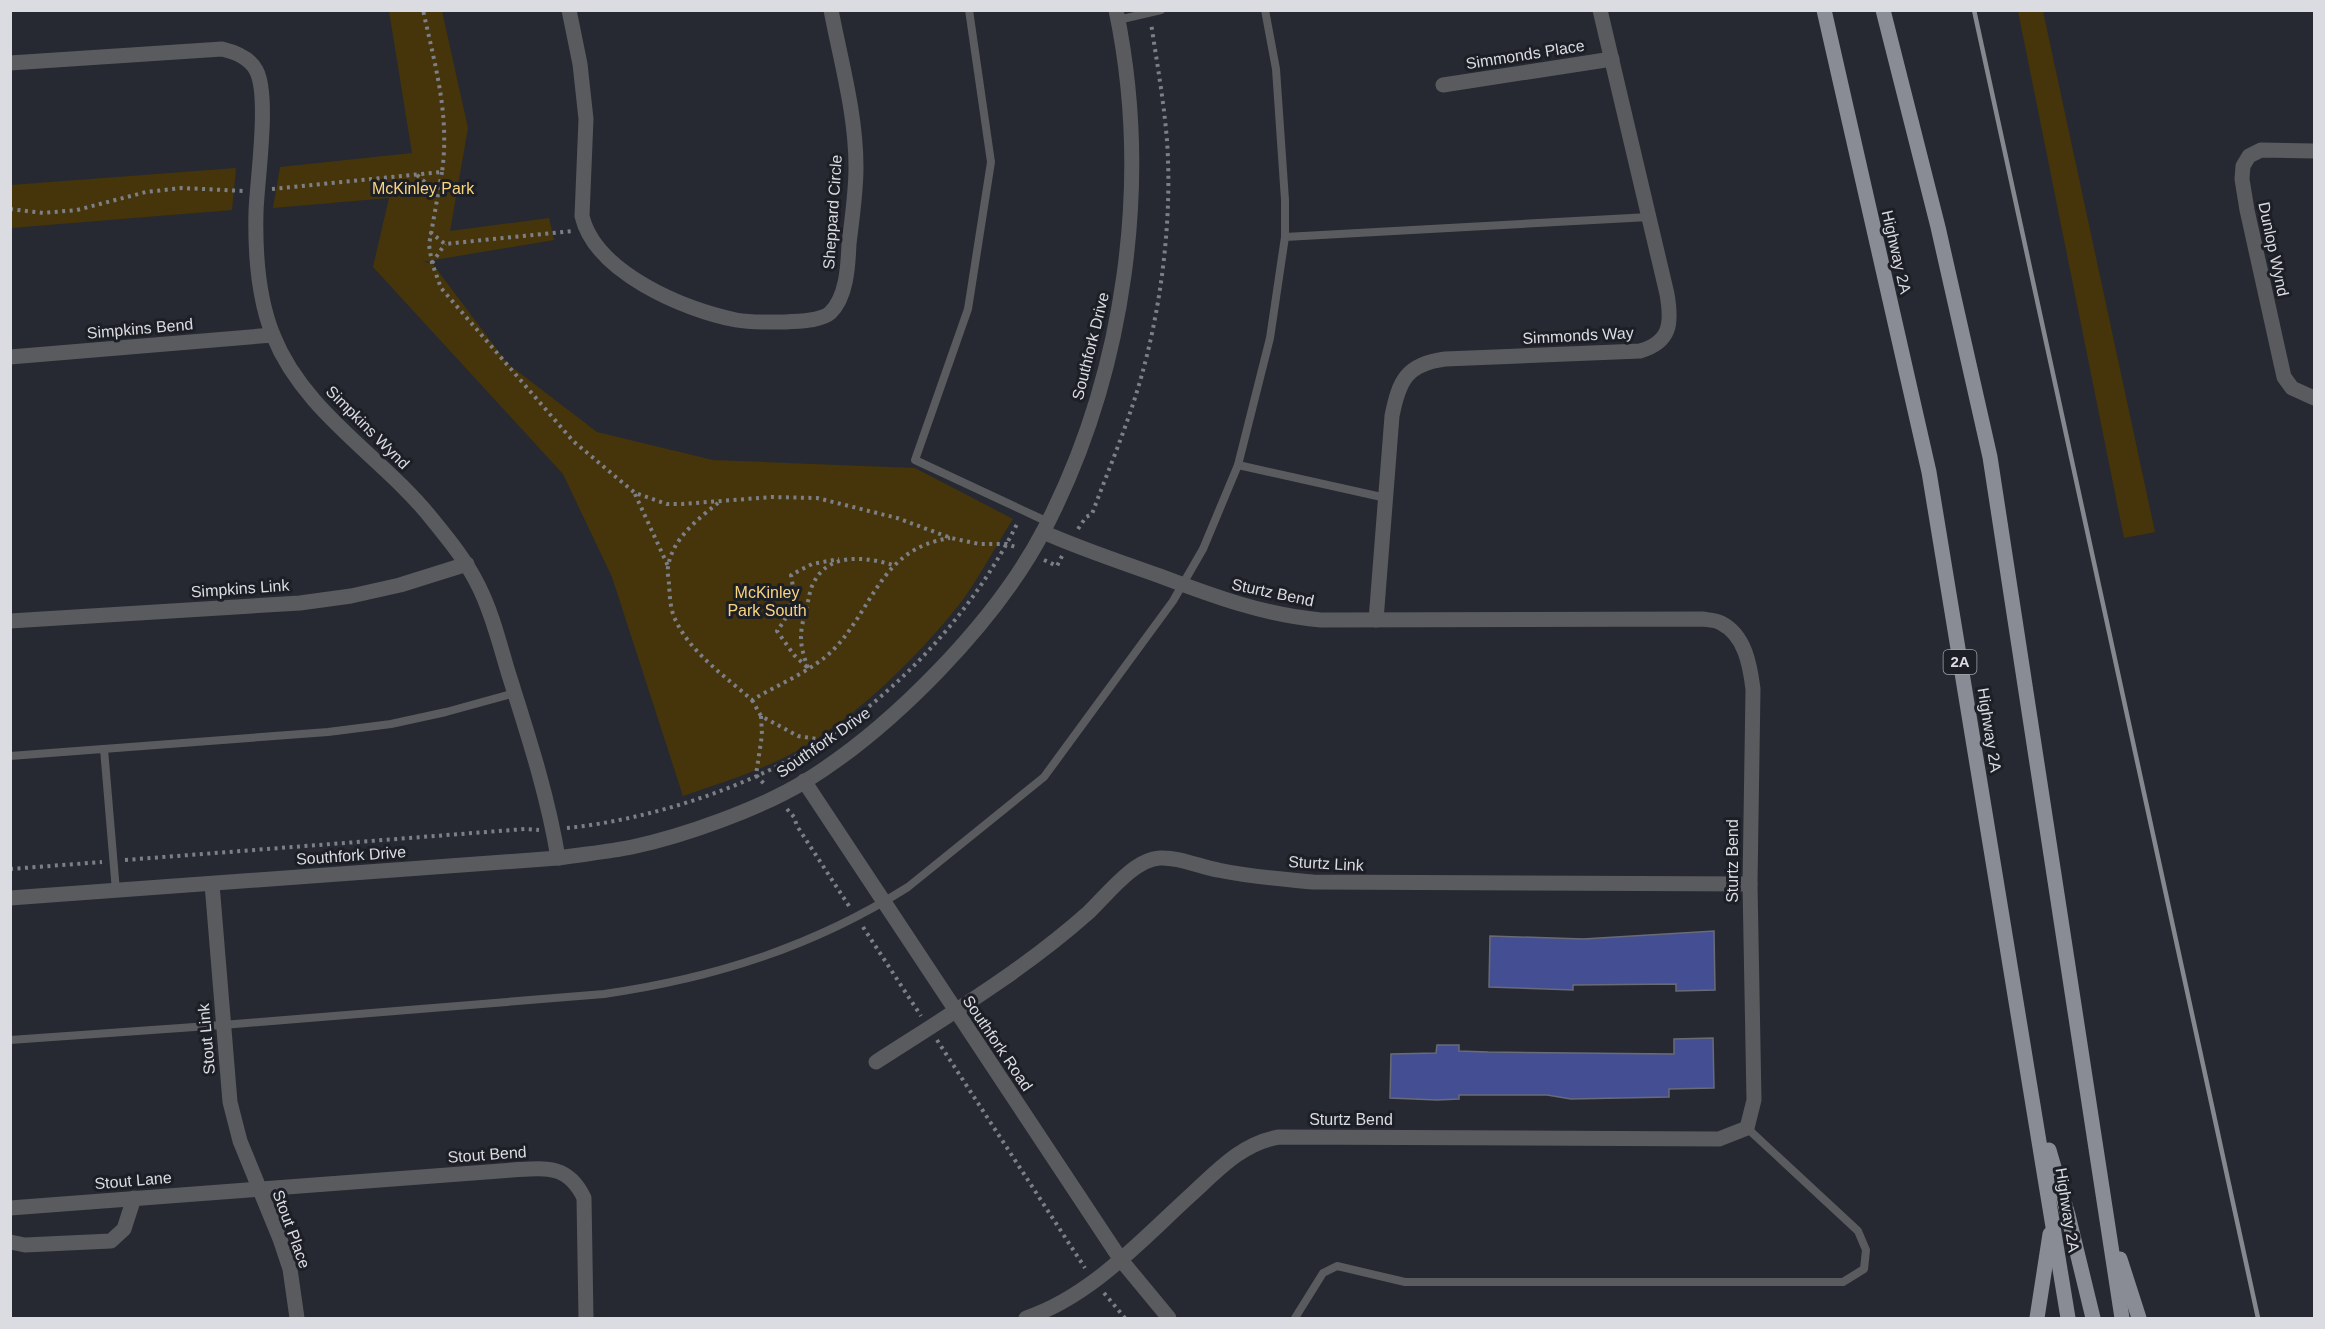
<svg xmlns="http://www.w3.org/2000/svg" width="2325" height="1329" font-family="Arial,sans-serif">
<style>
.green{fill:#46350a}
.building{fill:#444f93;stroke:#696b76;stroke-width:1.5}
.lines{fill:none;stroke-linecap:round;stroke-linejoin:round}
.path{stroke:#7d7f86;stroke-width:4;stroke-dasharray:3 4.5;stroke-linecap:butt}
.service{stroke:#5a5b5f;stroke-width:8}
.minor{stroke:#5a5b5f;stroke-width:15}
.tertiary{stroke:#5a5b5f;stroke-width:15}
.primary{stroke:#8a8c95;stroke-width:15}
.rail{stroke:#86888f;stroke-width:4.5}
.labels{text-anchor:middle;stroke-width:6;stroke-linejoin:round;paint-order:stroke}
.shield{fill:#1d1f27;stroke:#a2a3aa;stroke-width:1.5}
.shield-label{font-size:15px;font-weight:bold;fill:#dbdce2}
.street-label{font-size:16px;fill:#dbdce2;stroke:#1d1f27}
.park-label{font-size:16px;fill:#f9d47e;stroke:#1d1f27}
</style>
<rect width="100%" height="100%" fill="#262931"/>
<g class="green">
<path d="M389 11H442L468 128 450 231 549 218 554 240 422 262 432 263 508 364 597 432 713 460 915 468 1013 519C995 547 975 586 954 611 909 666 842 731 777 761 747 775 715 785 683 796L612 577 563 474 373 267 389 198 273 208 280 167 412 153Z"/>
<path d="M2018 11H2043L2155 532 2124 538Z"/>
<path d="M236 168 232 210 11 228V185Z"/>
</g>
<g class="building">
<path d="M1714 931 1715 990 1676 991V984L1573 985V990L1489 987 1490 936 1583 939Z"/>
<path d="M1713 1038 1714 1088 1669 1089V1097L1571 1099 1547 1095H1459V1099L1437 1100 1390 1098 1391 1054 1436 1053 1437 1045H1459V1051L1488 1052 1674 1054V1039Z"/>
</g>
<g class="lines">
<g class="path">
<path d="M442 172 429 245 432 263 441 288 573 441 635 493 667 504H682L772 497 817 498 897 518 951 538 979 544H1007L1015 547"/>
<path d="M417 175 438 194"/>
<path d="M272 189 442 172C450 116 435 65 423 10"/>
<path d="M10 209 43 213 77 210 146 192 182 188 244 191"/>
<path d="M430 232 445 244 572 231"/>
<path d="M432 263 445 244"/>
<path d="M635 494 668 566"/>
<path d="M718 503C698 519 672 539 668 567 667 573 669 580 669 585 670 597 670 610 676 621 691 653 726 677 752 700 777 685 814 670 834 649 875 606 880 549 950 538"/>
<path d="M1078 529 1086 517 1092 514C1105 479 1120 443 1132 407 1159 327 1173 226 1167 141 1164 102 1157 63 1151 23"/>
<path d="M1044 560 1057 566 1062 556"/>
<path d="M807 667 794 655 777 631C791 612 796 599 791 575L812 564 839 559"/>
<path d="M808 668C799 643 799 635 806 609 809 600 809 591 814 582 829 552 866 557 893 565"/>
<path d="M752 700 761 716 798 736 823 740"/>
<path d="M761 716 762 735 756 775 766 786"/>
<path d="M787 809 794 817 797 826 849 906"/>
<path d="M567 828C649 820 754 786 823 740 904 687 975 609 1018 522"/>
<path d="M125 860 525 829 539 830"/>
<path d="M10 869 102 862"/>
<path d="M863 927 921 1016"/>
<path d="M937 1040 1085 1268"/>
<path d="M1104 1293 1125 1318"/>
</g>
<g class="service">
<path d="M969 10 991 162 968 309 915 460 1048 522"/>
<path d="M1118 20 1161 10"/>
<path d="M1285 237 1649 217"/>
<path d="M1238 465 1386 498"/>
<path d="M104 749 116 891"/>
<path d="M10 756 328 732 391 724 446 712 515 693"/>
<path d="M10 1040 223 1025 604 994C714 978 813 947 908 887L1044 777 1173 601 1203 549 1238 465 1270 338 1285 237V200L1276 69 1265 10"/>
<path d="M1295 1318 1323 1273 1337 1266 1405 1282H1843L1864 1269 1866 1250 1858 1231 1747 1128"/>
</g>
<g class="minor">
<path d="M569 10 580 64 586 119 582 216C595 272 684 310 736 320 752 323 770 322 786 322 798 321 821 321 830 313 847 297 848 265 849 244 852 218 856 193 856 167 856 114 841 62 831 10"/>
<path d="M10 63 222 49C235 52 249 57 256 70 270 95 257 180 256 212 255 252 258 298 273 335 304 413 382 456 432 519 450 541 467 562 479 587 493 615 500 646 509 675 528 735 548 796 558 858"/>
<path d="M1443 85 1612 59"/>
<path d="M2314 151 2261 150 2249 156 2243 166 2242 179 2247 210 2284 377 2292 388 2314 398"/>
<path d="M10 357 273 335"/>
<path d="M1376 620 1392 416C1399 380 1407 364 1445 359L1640 351C1671 342 1672 323 1667 294L1600 10"/>
<path d="M10 621 300 603 351 596 400 585 467 564"/>
<path d="M212 884 230 1102 240 1141 280 1239 290 1269 297 1318"/>
<path d="M876 1062C949 1015 1024 970 1089 912 1107 895 1134 859 1160 858 1180 857 1200 867 1218 870 1250 877 1282 879 1313 882L1750 884"/>
<path d="M10 1208 512 1170C545 1168 568 1164 584 1198L586 1318"/>
<path d="M10 1242 25 1245 111 1241 124 1229 134 1198"/>
<path d="M1026 1318C1092 1296 1142 1239 1193 1193 1219 1169 1243 1143 1279 1137L1719 1139 1747 1128 1754 1100 1750 884 1753 689C1750 665 1745 635 1721 623 1716 620 1708 620 1702 619L1321 620C1264 615 1213 596 1160 576 1121 562 1081 549 1043 532"/>
</g>
<g class="tertiary">
<path d="M804 781 1121 1260 1169 1318"/>
<path d="M10 898 558 858C583 854 608 852 632 847 684 836 759 809 804 782 892 728 996 622 1044 530 1125 374 1152 182 1116 10"/>
</g>
<g class="primary">
<path d="M1824 10 1929 472 2068 1318"/>
<path d="M1883 10 1938 227 1990 457 2122 1318"/>
<path d="M2049 1150 2068 1215 2093 1318"/>
<path d="M2120 1259 2139 1318"/>
<path d="M2037 1318 2050 1234"/>
</g>
<path class="rail" d="M1974 10 2258 1318"/>
</g>
<g class="labels">
<rect class="shield" x="1943.5" y="650" width="33" height="24" rx="4.5"/>
<g class="shield-label">
<text x="1960" y="667">2A</text>
</g>
<g class="street-label">
<text transform="translate(1525 54) rotate(-9)" y="6">Simmonds Place</text>
<text transform="translate(832 212) rotate(-86)" y="6">Sheppard Circle</text>
<text transform="translate(2274 249) rotate(78)" y="6">Dunlop Wynd</text>
<text transform="translate(1897 252) rotate(77)" y="6">Highway 2A</text>
<text transform="translate(140 328) rotate(-5)" y="6">Simpkins Bend</text>
<text transform="translate(1578 335) rotate(-3)" y="6">Simmonds Way</text>
<text transform="translate(1090 346) rotate(-76)" y="6">Southfork Drive</text>
<text transform="translate(368 427) rotate(45)" y="6">Simpkins Wynd</text>
<text transform="translate(240 588) rotate(-4)" y="6">Simpkins Link</text>
<text transform="translate(1273 592) rotate(12)" y="6">Sturtz Bend</text>
<text transform="translate(1990 730) rotate(81)" y="6">Highway 2A</text>
<text transform="translate(823 742) rotate(-35)" y="6">Southfork Drive</text>
<text transform="translate(351 855) rotate(-4)" y="6">Southfork Drive</text>
<text transform="translate(1732 861) rotate(-90)" y="6">Sturtz Bend</text>
<text transform="translate(1326 863) rotate(3)" y="6">Sturtz Link</text>
<text transform="translate(206 1039) rotate(-95)" y="6">Stout Link</text>
<text transform="translate(998 1043) rotate(56)" y="6">Southfork Road</text>
<text x="1351" y="1125">Sturtz Bend</text>
<text transform="translate(487 1154) rotate(-4)" y="6">Stout Bend</text>
<text transform="translate(133 1180) rotate(-5)" y="6">Stout Lane</text>
<text transform="translate(2068 1210) rotate(81)" y="6">Highway 2A</text>
<text transform="translate(292 1229) rotate(70)" y="6">Stout Place</text>
</g>
<g class="park-label">
<text x="423" y="194">McKinley Park</text>
<text x="767" y="598">McKinley<tspan x="767" dy="18">Park South</tspan></text>
</g>
</g>
<rect width="2325" height="1329" fill="none" stroke="#dbdce2" stroke-width="24"/>
</svg>
